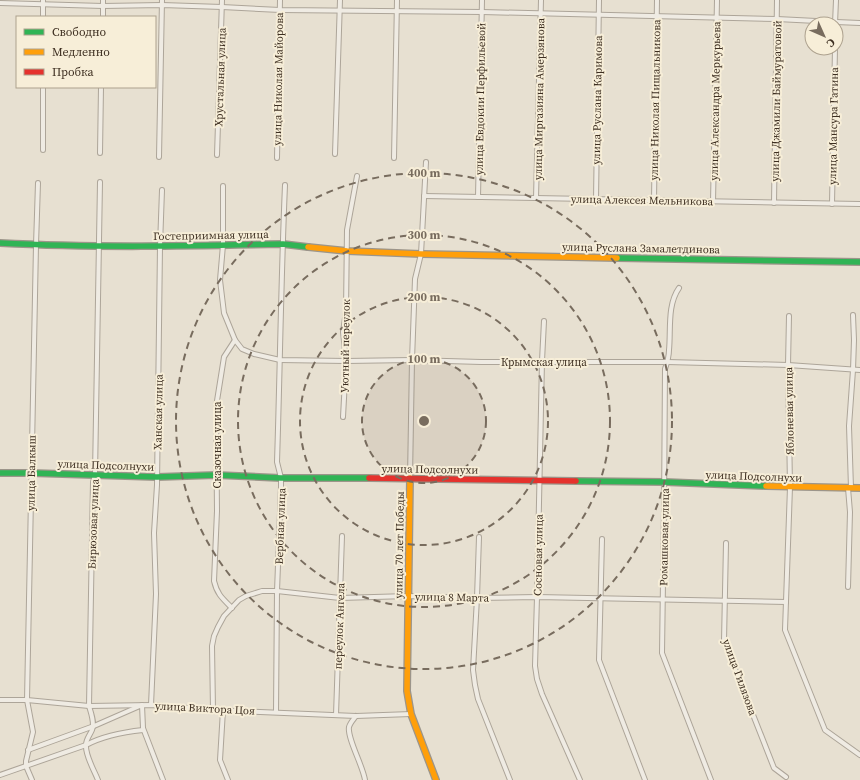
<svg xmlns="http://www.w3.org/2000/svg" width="860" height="780" font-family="'Source Serif 4',serif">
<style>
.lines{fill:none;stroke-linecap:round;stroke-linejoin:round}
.street-casing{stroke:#ada599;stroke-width:6}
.fast-casing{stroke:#9c958a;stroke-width:8}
.slow-casing{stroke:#9c958a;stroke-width:8}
.jam-casing{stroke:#9c958a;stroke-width:8}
.street{stroke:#efebe3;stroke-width:4}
.fast{stroke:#30b455;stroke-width:5.5}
.slow{stroke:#ff9f0a;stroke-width:5.5}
.jam{stroke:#e5322d;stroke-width:5.5}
.ring{fill:none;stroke:#786c5e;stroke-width:2;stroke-dasharray:7 5}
.labels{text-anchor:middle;stroke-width:4;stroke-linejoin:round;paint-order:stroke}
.street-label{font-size:11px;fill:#3d2e20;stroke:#f7eed8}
.centre{fill:#786c5e;stroke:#f7eed8;stroke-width:2}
.ring-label{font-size:12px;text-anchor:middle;font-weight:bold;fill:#786c5e;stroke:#f7eed8;stroke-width:4;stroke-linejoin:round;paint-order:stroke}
</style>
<rect width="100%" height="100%" fill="#e7e0d1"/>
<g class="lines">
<defs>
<g id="street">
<path d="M0 3 103 6 162 5 222 7 280 10 482 12 777 19 836 22 860 23"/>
<path d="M43 17V0"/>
<path d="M103 17V0"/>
<path d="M835 24 836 0"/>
<path d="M43 150V87"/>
<path d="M100 153 101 87"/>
<path d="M335 154 340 0"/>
<path d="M217 155 222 0"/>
<path d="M159 157 162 0"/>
<path d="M277 158 280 0"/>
<path d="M394 158 397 0"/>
<path d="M223 186V245L220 280 224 313 235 340 242 349 254 354 280 360 346 361 412 360 481 362H667L788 365 860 370"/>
<path d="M424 196 860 204"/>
<path d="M478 197 482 0"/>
<path d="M536 198 541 0"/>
<path d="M596 199 599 0"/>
<path d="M654 200 657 0"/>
<path d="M713 202 717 0"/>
<path d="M774 203 777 0"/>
<path d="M832 204 835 48"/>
<path d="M679 288C667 305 671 330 669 350 669 357 667 363 665 369L664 510 662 653 711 780"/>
<path d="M789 316 788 365 790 487 785 630 825 730 860 755"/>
<path d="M544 321 542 361 537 597 535 666 537 679 542 694 580 780"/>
<path d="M343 417 346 361 343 332 346 311 347 230 357 176"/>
<path d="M410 478 412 360 415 279 421 254 426 162"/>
<path d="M851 488 849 426 853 370 854 340 853 315"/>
<path d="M479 537 477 598 473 670 475 685 478 699 510 780"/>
<path d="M602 539 599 660 645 780"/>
<path d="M726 543 724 641 774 768 786 777"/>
<path d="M848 587 850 512 848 488"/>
<path d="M232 608C222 598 217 594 214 581L217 511 216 407 224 357 235 340"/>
<path d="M0 700H27L89 706 151 705 213 710 356 716 411 714"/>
<path d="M151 705 156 594 154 533 157 485 160 246 162 190"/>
<path d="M213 710 212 646 214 636 218 627 224 616 239 600 246 596 262 591H277L340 598 408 596 477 598 537 597 786 602"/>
<path d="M223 710 220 760 228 780"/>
<path d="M276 712 277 591 281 487V478L277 462C280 370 281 277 285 185"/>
<path d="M336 715 342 536"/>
<path d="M356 716C353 720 350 723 349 727 347 738 363 766 365 780"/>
<path d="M28 750 94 726 142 705 143 728 163 780"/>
<path d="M0 775 86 745C103 736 124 732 143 730"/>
<path d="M32 780 26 766V761L33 732 27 700 36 245 38 183"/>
<path d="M98 780C94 770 85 755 86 745 86 739 90 735 92 730 95 723 91 713 89 706L93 482 95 475 100 182"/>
</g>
<g id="fast">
<path d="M0 243C94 248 189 246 283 244L308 247"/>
<path d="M617 258 860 262"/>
<path d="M0 473H31L157 477 216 475 281 478H369"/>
<path d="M576 481 664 482 766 486"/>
</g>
<g id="slow">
<path d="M308 247 347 251 421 254 617 258"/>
<path d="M410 478 407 691 411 714 436 780"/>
<path d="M766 486 860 488"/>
</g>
<path id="jam" d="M369 478 576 481"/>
</defs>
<use href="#street" class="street-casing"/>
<use href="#fast" class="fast-casing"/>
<use href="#slow" class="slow-casing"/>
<use href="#jam" class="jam-casing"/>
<use href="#street" class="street"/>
<use href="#fast" class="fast"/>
<use href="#slow" class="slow"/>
<use href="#jam" class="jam"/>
</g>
<circle cx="424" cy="421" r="62" fill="#786c5e" fill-opacity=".12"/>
<g class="ring">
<circle cx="424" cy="421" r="62"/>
<circle cx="424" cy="421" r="124"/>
<circle cx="424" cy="421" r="186"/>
<circle cx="424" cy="421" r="248"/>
</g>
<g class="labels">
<g class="street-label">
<text transform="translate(220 77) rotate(-88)" y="4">Хрустальная улица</text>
<text transform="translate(278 79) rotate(-89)" y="4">улица Николая Майорова</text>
<text transform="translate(480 99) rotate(-89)" y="4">улица Евдокии Перфильевой</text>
<text transform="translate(539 99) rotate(-89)" y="4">улица Миргазияна Амерзянова</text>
<text transform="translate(597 100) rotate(-89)" y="4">улица Руслана Каримова</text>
<text transform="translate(655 100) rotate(-89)" y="4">улица Николая Пищальникова</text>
<text transform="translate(715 101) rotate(-89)" y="4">улица Александра Меркурьева</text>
<text transform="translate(776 101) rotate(-89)" y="4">улица Джамили Баймуратовой</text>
<text transform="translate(833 126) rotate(-89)" y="4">улица Мансура Гатина</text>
<text transform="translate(642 200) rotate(1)" y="4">улица Алексея Мельникова</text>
<text transform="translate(211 235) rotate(-1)" y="4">Гостеприимная улица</text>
<text transform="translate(641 248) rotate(1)" y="4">улица Руслана Замалетдинова</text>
<text transform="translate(345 346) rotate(-89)" y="4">Уютный переулок</text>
<text x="544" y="366">Крымская улица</text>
<text transform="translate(789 411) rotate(-91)" y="4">Яблоневая улица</text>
<text transform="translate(158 412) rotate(-89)" y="4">Ханская улица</text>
<text transform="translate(217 445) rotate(-90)" y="4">Сказочная улица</text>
<text transform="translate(106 465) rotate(2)" y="4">улица Подсолнухи</text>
<text transform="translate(430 469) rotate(1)" y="4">улица Подсолнухи</text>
<text transform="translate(31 473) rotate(-89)" y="4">улица Балкыш</text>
<text transform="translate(754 476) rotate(2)" y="4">улица Подсолнухи</text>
<text transform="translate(93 524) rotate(-88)" y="4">Бирюзовая улица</text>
<text transform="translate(280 526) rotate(-88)" y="4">Вербная улица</text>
<text transform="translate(664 537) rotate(-89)" y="4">Ромашковая улица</text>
<text transform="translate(399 545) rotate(-89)" y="4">улица 70 лет Победы</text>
<text transform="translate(538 555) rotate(-89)" y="4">Сосновая улица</text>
<text transform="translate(452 597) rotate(1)" y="4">улица 8 Марта</text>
<text transform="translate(339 626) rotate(-88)" y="4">переулок Ангела</text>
<text transform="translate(740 677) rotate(70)" y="4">улица Гилязова</text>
<text transform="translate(205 708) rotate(3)" y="4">улица Виктора Цоя</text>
</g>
</g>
<circle cx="424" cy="421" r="6" class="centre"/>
<g class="ring-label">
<text x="424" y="177">400 m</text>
<text x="424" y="239">300 m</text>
<text x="424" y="301">200 m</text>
<text x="424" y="363">100 m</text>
</g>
<rect x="16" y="16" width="140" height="72" fill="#f7eed8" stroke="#ada18e"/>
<rect x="24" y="29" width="20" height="6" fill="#30b455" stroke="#ada18e"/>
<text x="52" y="36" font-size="12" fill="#3d2e20">Свободно</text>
<rect x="24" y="49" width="20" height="6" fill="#ff9f0a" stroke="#ada18e"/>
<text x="52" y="56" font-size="12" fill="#3d2e20">Медленно</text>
<rect x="24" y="69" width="20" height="6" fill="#e5322d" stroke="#ada18e"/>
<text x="52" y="76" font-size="12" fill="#3d2e20">Пробка</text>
<g transform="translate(824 36) rotate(135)"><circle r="19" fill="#f7eed8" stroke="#ada18e"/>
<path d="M0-3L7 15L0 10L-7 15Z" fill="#786c5e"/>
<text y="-6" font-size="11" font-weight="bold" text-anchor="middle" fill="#3d2e20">С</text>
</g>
</svg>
